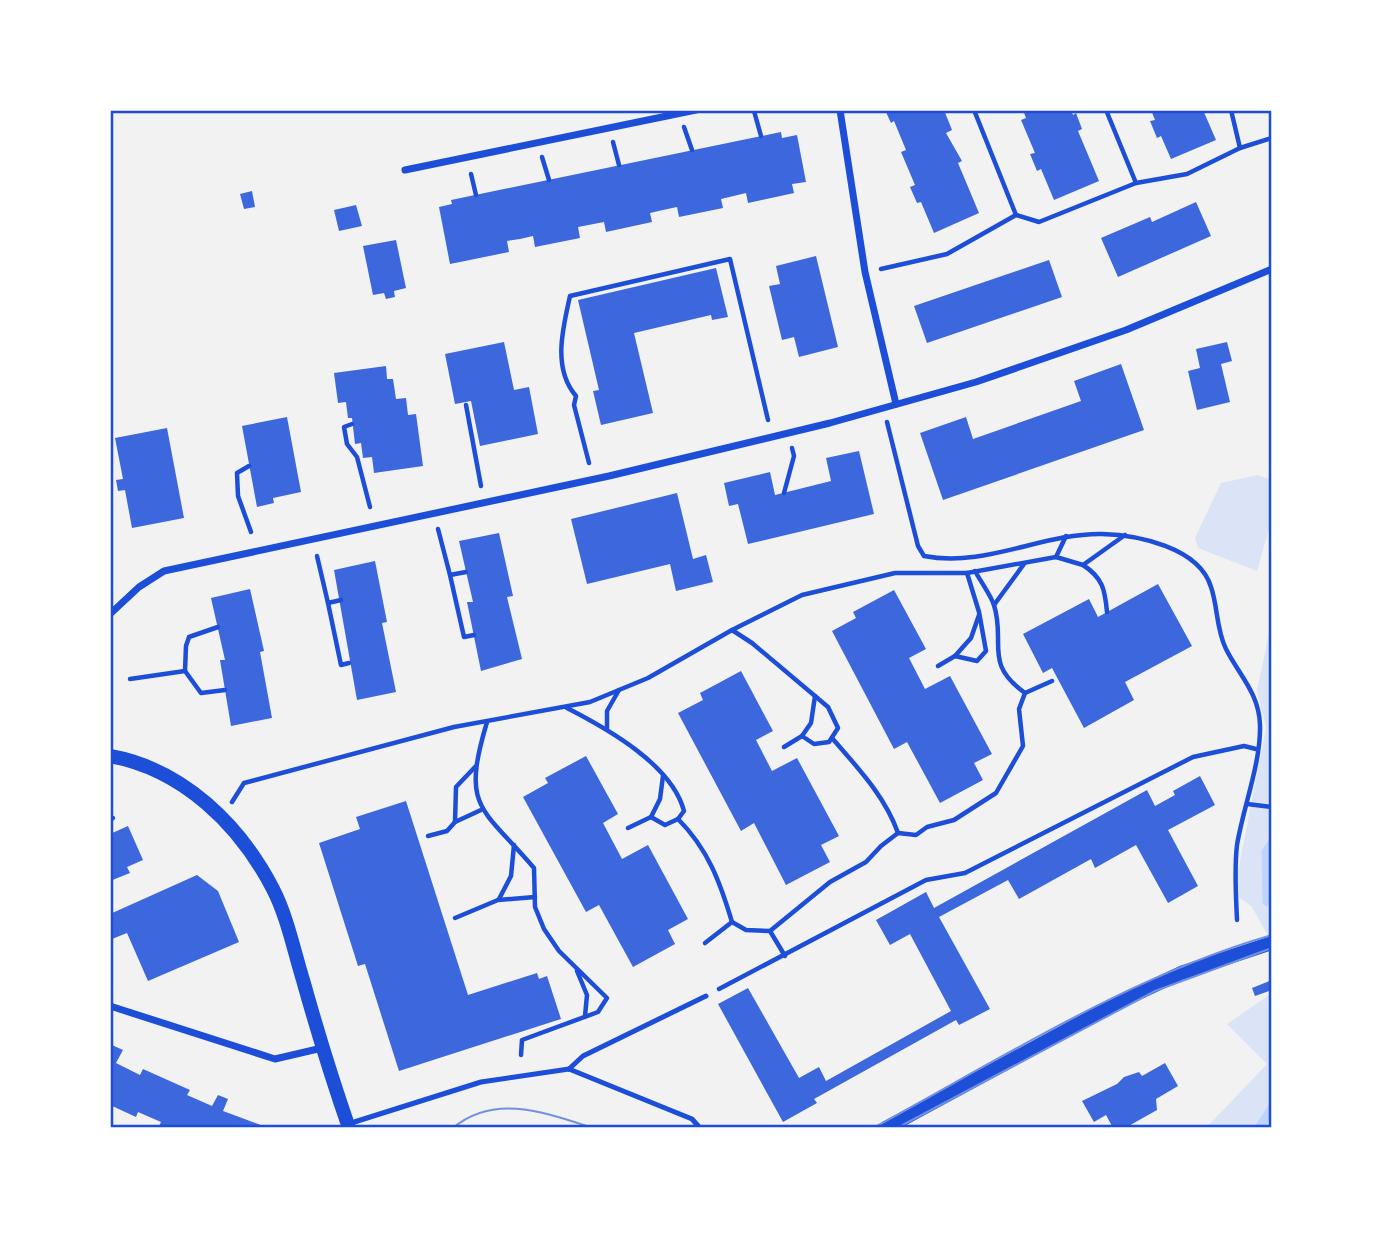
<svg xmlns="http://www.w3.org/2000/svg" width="1382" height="1238" font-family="'Archivo Narrow',sans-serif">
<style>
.green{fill:#dbe4f7}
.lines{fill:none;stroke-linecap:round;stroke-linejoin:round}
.stream{stroke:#bfd3fe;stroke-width:9}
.building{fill:#3d67dc}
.path{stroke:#1d4ed8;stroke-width:4.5}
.service{stroke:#1d4ed8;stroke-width:5}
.minor{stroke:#1d4ed8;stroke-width:7}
.secondary{stroke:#1d4ed8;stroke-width:14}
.tram{stroke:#7290e2;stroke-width:2}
.neatline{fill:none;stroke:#1d4ed8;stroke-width:2.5}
</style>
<rect width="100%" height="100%" fill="#f2f2f2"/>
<g class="green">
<path d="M1258 475 1272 480V518L1257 571 1198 548 1195 538 1221 483Z"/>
<path d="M1272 619V943L1252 907 1239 897 1237 876 1266 728 1257 690Z"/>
<path d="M1272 993V1128H1206L1267 1064 1227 1024Z"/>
</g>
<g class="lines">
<g class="stream">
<path d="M1267 902 1266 852 1272 843"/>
<path d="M1259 1128 1272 1108"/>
</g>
</g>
<g class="building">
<path d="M885 110H944L952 130 946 133 962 161 958 163 979 213 934 233 921 202 917 203 910 187 915 185 901 152 906 150 894 121 891 123Z"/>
<path d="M1023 110H1071L1073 115 1076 113 1082 129 1078 131 1099 181 1054 200 1041 169 1037 171 1030 154 1035 153 1021 120 1026 118Z"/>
<path d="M1151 110H1203L1216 140 1171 159 1161 136 1157 138 1150 121 1155 120Z"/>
<path d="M781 132 782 138 797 135 806 182 792 184 794 193 748 203 746 193 721 199 723 208 679 217 677 207 663 210 650 213 652 222 606 232 604 222 578 227 580 238 535 247 533 236 520 239 507 241 509 252 450 264 439 207 452 204 451 200Z"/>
<path d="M252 191 255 207 244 209 240 194Z"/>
<path d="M1196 202 1211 236 1118 277 1101 238 1150 217 1152 222Z"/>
<path d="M356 205 362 226 339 231 334 210Z"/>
<path d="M396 240 406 288 394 291 395 297 386 299 384 293 373 295 363 246Z"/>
<path d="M816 256 838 347 799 357 794 337 782 340 769 286 780 284 776 266Z"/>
<path d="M1049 260 1062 297 927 343 914 306Z"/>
<path d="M716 268 728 317 712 320 711 315 634 333 653 413 601 425 593 391 599 390 578 300Z"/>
<path d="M504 342 514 390 529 387 538 434 480 446 471 401 455 404 445 354Z"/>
<path d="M1227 342 1232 361 1221 364 1230 402 1197 410 1188 371 1200 368 1196 349Z"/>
<path d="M1121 364 1144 430 943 500 920 433 966 417 973 439 1081 401 1074 381Z"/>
<path d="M386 366 387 379H393L396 399 406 398 408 415 416 414 423 466 374 473 372 457 363 458 361 443 355 444 352 418H348L346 402 338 403 334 373Z"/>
<path d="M287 417 301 492 273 498 274 503 257 507 242 426Z"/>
<path d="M167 428 184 518 132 528 125 490 118 491 116 480 123 479 115 438Z"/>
<path d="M859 451 874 514 748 544 738 504 729 506 724 483 770 472 775 495 831 481 826 458Z"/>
<path d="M677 493 693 559 706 555 713 582 676 591 670 564 587 584 571 519Z"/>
<path d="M499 533 513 596 507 597 522 659 481 671 467 602H473L459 541Z"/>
<path d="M375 561 387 622 382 623 396 692 357 700 334 570Z"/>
<path d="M1158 584 1192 646 1125 682 1134 700 1084 728 1052 668 1043 673 1023 634 1089 599 1098 617Z"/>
<path d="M250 589 264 651 260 652 272 718 231 726 220 660H225L211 598Z"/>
<path d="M894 590 926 649 909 658 925 689 950 676 992 754 974 763 983 780 940 803 907 742 894 749 832 631 856 618 853 612Z"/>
<path d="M741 671 773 731 756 740 772 771 797 758 839 836 821 845 830 862 786 885 754 823 741 831 678 713 703 700 700 693Z"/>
<path d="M586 756 618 814 603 823 622 859 648 845 688 919 668 930 675 944 633 967 599 905 586 912 523 797 548 783 545 778Z"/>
<path d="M1200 776 1215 805 1168 830 1198 886 1168 903 1136 845 1095 868 1091 859 1019 899 1008 880 939 917 990 1009 959 1025 956 1020 814 1099 817 1103 783 1122 718 1004 748 988 799 1078 819 1067 826 1081 951 1011 910 934 890 945 876 920 926 892 934 908 1147 790 1155 806 1175 795 1173 791Z"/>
<path d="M406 801 468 995 537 973 539 979 547 976 561 1019 399 1071 365 964 358 966 319 843 360 829 356 817Z"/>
<path d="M128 826 143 860 127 867 130 873 110 881V834Z"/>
<path d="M197 875 218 891 239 942 148 981 127 933 112 939 110 914Z"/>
<path d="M1272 980V990L1255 996 1252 988Z"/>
<path d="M112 1045 123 1050 116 1063 140 1075 143 1069 190 1090 187 1095 212 1106 218 1095 228 1099 223 1111 269 1128H158L161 1122 138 1112 136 1117 110 1105Z"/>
<path d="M1165 1063 1178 1086 1156 1099 1157 1110 1125 1128H1113L1106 1115 1094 1122 1082 1101 1117 1084 1124 1077 1139 1072 1142 1076Z"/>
</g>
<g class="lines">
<g class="path">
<path d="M974 110 1016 215"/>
<path d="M1106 110 1136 183"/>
<path d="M1231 110 1240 148"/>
<path d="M754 111 761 136"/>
<path d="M684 127 692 150"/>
<path d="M613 142 619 165"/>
<path d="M542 157 549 180"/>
<path d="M471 174 476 195"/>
<path d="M881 269 947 254 1016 215 1039 222 1136 183 1187 174 1240 148 1272 138"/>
<path d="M466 405 481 486"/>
<path d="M887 422 918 546 924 556C985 568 1042 533 1102 534 1137 535 1199 547 1211 587 1218 607 1216 629 1226 649 1239 675 1259 693 1260 725 1261 763 1243 808 1237 845 1234 870 1236 895 1237 920"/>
<path d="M352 424 344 427 347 444 357 457 370 507"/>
<path d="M589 463 574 405 576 396C552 368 563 328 570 296L730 259 768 420"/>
<path d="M249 466 237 473 238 496 251 532"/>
<path d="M784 493 794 456 792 448"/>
<path d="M438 529 450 575 466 572"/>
<path d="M317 556 328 603 341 600"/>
<path d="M1056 557 1083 565"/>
<path d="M975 571C981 582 990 594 994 605 1006 643 983 663 1025 693L1052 681"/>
<path d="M450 575 464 637 474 635"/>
<path d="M328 603 341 665 349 663"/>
<path d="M994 605 1024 564"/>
<path d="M1107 612C1105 590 1103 578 1083 565L1125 535"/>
<path d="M732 630 752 643 828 707 838 728 829 742 814 744 802 736 784 747"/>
<path d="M955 656 971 638 979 615"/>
<path d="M938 666 955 656 977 661 986 651 979 612 967 573"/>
<path d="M185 671 186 646 189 637 218 627"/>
<path d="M130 679 185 671 201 693 225 690"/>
<path d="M567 708C608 729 672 765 684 811L678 819 665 825 651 817 628 828"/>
<path d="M487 722C461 809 481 806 534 868L535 907 544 929 559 951 607 998 598 1012 522 1040 521 1055"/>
<path d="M607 728V711L619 690"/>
<path d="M802 736 811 723 815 696"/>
<path d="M832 738C857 767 885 796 898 833"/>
<path d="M232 802 244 783 454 727 590 702 648 678 732 630 802 595 895 573H967L1056 557 1066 536"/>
<path d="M1247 804 1272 807"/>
<path d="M651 817 660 799 663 776"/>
<path d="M110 819 113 818"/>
<path d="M678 819C708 849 720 882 732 922L746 930 770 931 830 882 866 862 881 846 898 833 916 835 927 827 954 820 996 793 1023 746 1019 709 1025 693"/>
<path d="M455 822 481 810"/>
<path d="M428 836 447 831 455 822 456 787 475 767"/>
<path d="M499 899 511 876 514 845"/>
<path d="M455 918 498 900 535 897"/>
<path d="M770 931 785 956"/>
<path d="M705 943 732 922"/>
<path d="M577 971 587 995 585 1016"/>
<path d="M719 989 926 880 965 873 1193 757 1244 746 1256 749"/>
</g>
<g class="service">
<path d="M569 1069 583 1056 706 996"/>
<path d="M348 1124 481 1082 569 1069 692 1119 700 1128"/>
</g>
<g class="minor">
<path d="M840 110 865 272 896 404"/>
<path d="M405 170 696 110"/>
<path d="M110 614 139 587 164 571 609 476 830 423 976 382 1126 330 1272 269"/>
<path d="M110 1006 275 1059 322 1048"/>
</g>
<g class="secondary">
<path d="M110 756C183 769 240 825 273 889 287 916 294 951 303 980 317 1030 332 1079 349 1128"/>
<path d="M886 1128 1117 1003 1181 973 1272 943"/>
</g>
<g class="tram">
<path d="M453 1128C495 1093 546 1113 593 1128"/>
<path d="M873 1128C1002 1058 1130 976 1272 935"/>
<path d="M897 1128 1155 991 1272 948"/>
</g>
</g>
<rect width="1382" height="1238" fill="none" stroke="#ffffff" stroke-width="224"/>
<rect x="112" y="112" width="1158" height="1014" class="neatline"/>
</svg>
